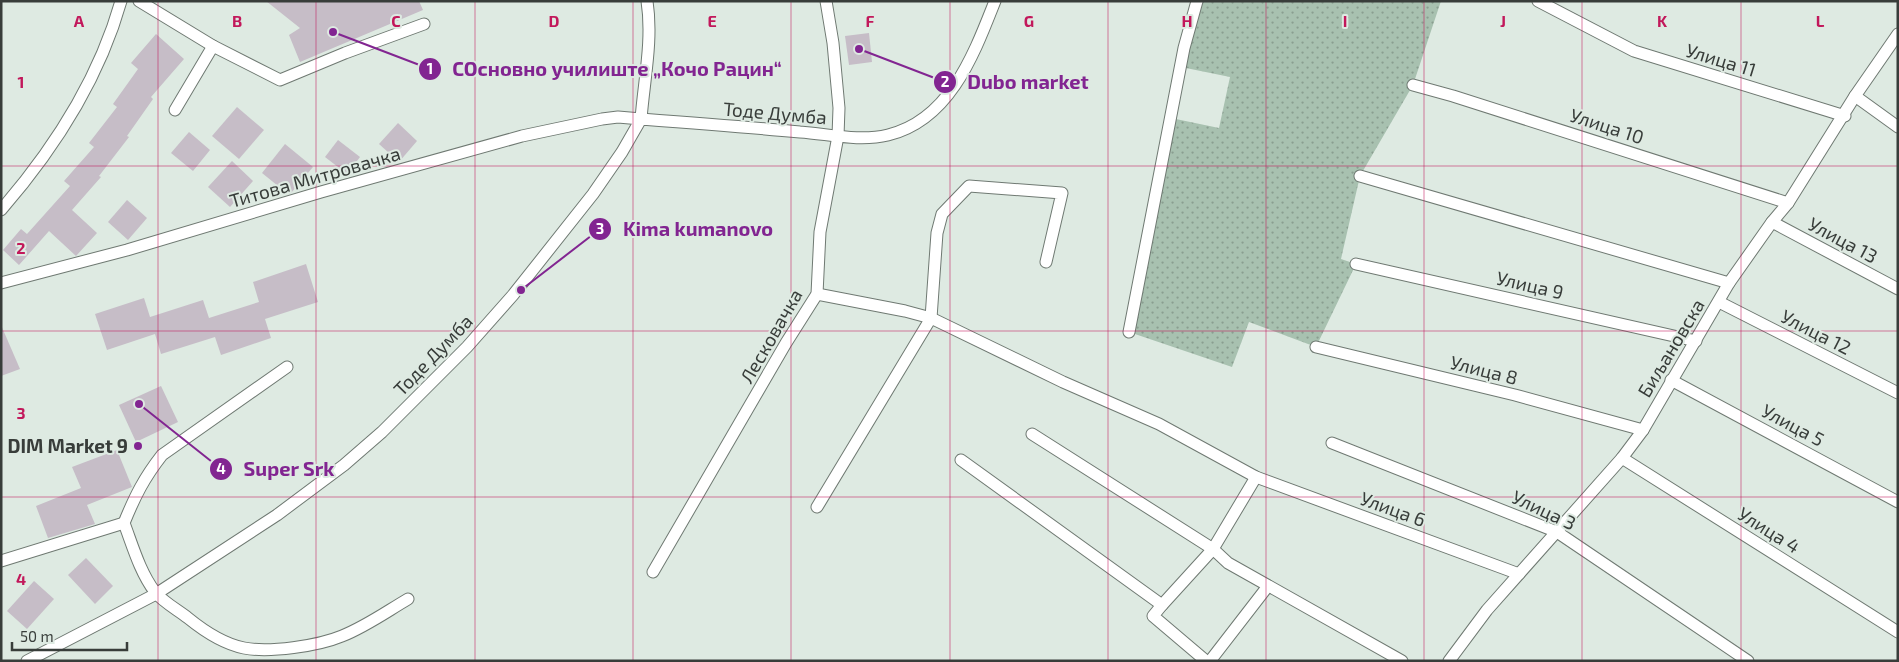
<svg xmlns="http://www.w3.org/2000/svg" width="1899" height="662" font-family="'Exo 2',sans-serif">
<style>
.grass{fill:url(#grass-dots)}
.building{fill:#c6bdc7}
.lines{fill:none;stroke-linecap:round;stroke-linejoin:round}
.street-casing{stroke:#6f7972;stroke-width:13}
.street{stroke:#fff;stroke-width:11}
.grid{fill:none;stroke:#c2185b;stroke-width:1;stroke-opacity:0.55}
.poi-dot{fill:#822591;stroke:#deeae2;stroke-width:2}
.labels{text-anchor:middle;stroke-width:4;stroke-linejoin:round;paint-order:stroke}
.street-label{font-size:19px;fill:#383d3a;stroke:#deeae2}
.poi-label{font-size:19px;font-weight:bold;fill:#383d3a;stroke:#deeae2;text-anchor:end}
.grid-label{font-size:16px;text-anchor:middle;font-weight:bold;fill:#c2185b;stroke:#deeae2;stroke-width:4;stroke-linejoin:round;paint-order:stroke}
.leader{fill:none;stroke:#822591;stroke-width:2}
.callout-dot{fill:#822591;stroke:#deeae2;stroke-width:2}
.mark-label{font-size:15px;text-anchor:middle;font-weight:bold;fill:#fff}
.callout-label{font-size:20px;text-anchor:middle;font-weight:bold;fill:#822591;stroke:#deeae2;stroke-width:4;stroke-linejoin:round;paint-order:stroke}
</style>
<defs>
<pattern id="grass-dots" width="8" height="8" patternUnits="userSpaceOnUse" patternTransform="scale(1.25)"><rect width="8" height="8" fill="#a8c1b0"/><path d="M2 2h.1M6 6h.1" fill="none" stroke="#8a9e90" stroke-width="1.8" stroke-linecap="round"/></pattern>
</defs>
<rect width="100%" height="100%" fill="#deeae2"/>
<path class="grass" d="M1196 1H1441L1413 85 1360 176 1341 259 1356 264 1316 347 1249 322 1232 367 1129 332 1171 118 1219 128 1230 77 1181 67Z"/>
<g class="building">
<path d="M266 1H419L423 10 300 62 289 35 300 28Z"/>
<path d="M869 33 872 62 849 65 845 36Z"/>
<path d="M156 34 184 59 151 97 153 99 127 136 129 137 99 176 101 177 72 210 97 233 76 256 49 231 19 265 3 250 21 229 27 234 70 186 64 181 94 147 89 143 117 107 113 104 138 69 131 63Z"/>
<path d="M237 107 264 130 239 159 212 136Z"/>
<path d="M398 123 417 141 399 162 379 144Z"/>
<path d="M189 132 210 150 193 171 171 153Z"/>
<path d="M338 140 360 157 347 174 325 157Z"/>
<path d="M285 144 313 167 291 193 288 194 262 173Z"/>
<path d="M232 161 253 181 230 207 208 187Z"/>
<path d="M127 200 147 218 128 240 108 222Z"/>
<path d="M306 264 318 302 265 319 271 338 221 355 215 337 161 354 155 334 107 350 95 314 144 298 150 317 203 300 209 318 259 302 253 282Z"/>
<path d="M1 325 20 369 1 376Z"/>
<path d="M161 386 178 422 136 442 119 405Z"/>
<path d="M117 450 132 487 87 505 95 524 48 538 36 506 81 488 72 467Z"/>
<path d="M86 558 113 586 95 604 68 575Z"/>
<path d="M34 581 54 599 27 629 7 611Z"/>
</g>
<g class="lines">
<defs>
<g id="street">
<path d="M139 1 213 46 280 80 345 53 424 24"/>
<path d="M1538 1 1634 51 1845 116"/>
<path d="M1413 85 1453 96 1788 203"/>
<path d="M1855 96 1898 127"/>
<path d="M175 110 213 46"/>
<path d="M1360 176 1729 283"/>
<path d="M1 210C54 149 99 79 121 1"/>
<path d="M1772 222 1898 289"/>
<path d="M1356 264 1696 341"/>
<path d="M1 283 127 250 321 192 522 136 602 119 618 117 641 119C644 80 653 40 647 1"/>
<path d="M817 294 905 311 931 318 1063 382 1159 424 1256 477 1519 574"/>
<path d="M1719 302 1898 393"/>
<path d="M1129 332 1184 48 1197 1"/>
<path d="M1316 347 1515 395 1643 430"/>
<path d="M287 367 162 455C144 478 135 496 124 523 133 547 140 572 155 592 163 602 178 610 188 618 204 631 224 644 244 648 269 653 318 646 342 636 365 627 386 612 408 599"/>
<path d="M1671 380 1898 502"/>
<path d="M1032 434 1213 549 1228 563 1402 661"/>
<path d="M1332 443 1557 532 1748 661"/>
<path d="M1622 458 1898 632"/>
<path d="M961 460 1162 605 1213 549 1256 477"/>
<path d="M817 507 931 318 937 233 942 214 969 186 1062 193 1046 262"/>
<path d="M1 561 124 523"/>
<path d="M653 572 786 343 817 294 820 232 838 136 839 108 833 43 826 1"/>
<path d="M1162 605 1153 616 1206 661"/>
<path d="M27 661 156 594 277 515 344 465 382 432 467 347 513 295 593 194 622 152 641 119C694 123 747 127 800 132 829 134 859 142 888 135 950 120 974 54 995 1"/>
<path d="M1210 661 1268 586"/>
<path d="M1449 661 1487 610 1622 458 1643 430 1729 283 1772 222 1788 203 1855 96 1898 34"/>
</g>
</defs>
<use href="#street" class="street-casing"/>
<use href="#street" class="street"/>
</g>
<path class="grid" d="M158 1V661M316 1V661M475 1V661M633 1V661M791 1V661M950 1V661M1108 1V661M1266 1V661M1424 1V661M1582 1V661M1741 1V661M1 166H1898M1 331H1898M1 497H1898"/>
<circle class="poi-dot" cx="138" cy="446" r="5"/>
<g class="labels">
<g class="street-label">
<text transform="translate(1721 60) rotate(17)" y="7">Улица 11</text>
<text transform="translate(775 113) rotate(5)" y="7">Тоде Думба</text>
<text transform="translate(1607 126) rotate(18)" y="7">Улица 10</text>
<text transform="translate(315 177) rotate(-16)" y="7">Титова Митровачка</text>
<text transform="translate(1843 240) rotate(28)" y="7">Улица 13</text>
<text transform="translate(1530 285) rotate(13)" y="7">Улица 9</text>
<text transform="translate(1816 332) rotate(27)" y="7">Улица 12</text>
<text transform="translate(771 336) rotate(-60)" y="7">Лесковачка</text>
<text transform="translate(1671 348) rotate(-59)" y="7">Биљановска</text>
<text transform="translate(433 355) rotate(-46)" y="7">Тоде Думба</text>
<text transform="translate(1484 370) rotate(14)" y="7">Улица 8</text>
<text transform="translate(1793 425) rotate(28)" y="7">Улица 5</text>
<text transform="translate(1393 509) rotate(20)" y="7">Улица 6</text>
<text transform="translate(1544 510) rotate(25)" y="7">Улица 3</text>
<text transform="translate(1769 530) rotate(32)" y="7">Улица 4</text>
</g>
<g class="poi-label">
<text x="128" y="453">DIM Market 9</text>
</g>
</g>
<g class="grid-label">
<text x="79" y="27">A</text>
<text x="237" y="27">B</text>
<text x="396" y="27">C</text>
<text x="554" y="27">D</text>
<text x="712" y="27">E</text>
<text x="870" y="27">F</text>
<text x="1029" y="27">G</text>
<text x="1187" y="27">H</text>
<text x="1345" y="27">I</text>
<text x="1503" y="27">J</text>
<text x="1662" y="27">K</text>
<text x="1820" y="27">L</text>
<text x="21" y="88">1</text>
<text x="21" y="254">2</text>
<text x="21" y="419">3</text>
<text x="21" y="585">4</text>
</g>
<path class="leader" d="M333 32L430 69M859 49L945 82M521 290L600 229M139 404L221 469"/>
<g class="callout-dot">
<circle cx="333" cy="32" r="5"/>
<circle cx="859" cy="49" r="5"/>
<circle cx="521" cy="290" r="5"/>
<circle cx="139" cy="404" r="5"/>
<circle cx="430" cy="69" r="12"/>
<circle cx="945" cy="82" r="12"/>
<circle cx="600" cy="229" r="12"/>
<circle cx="221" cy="469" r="12"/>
</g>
<g class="mark-label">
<text x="430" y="74">1</text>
<text x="945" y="87">2</text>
<text x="600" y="234">3</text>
<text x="221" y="474">4</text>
</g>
<g class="callout-label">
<text x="617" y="76">СОсновно училиште „Кочо Рацин“</text>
<text x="1028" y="89">Dubo market</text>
<text x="698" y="236">Kima kumanovo</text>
<text x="289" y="476">Super Srk</text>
</g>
<rect width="1899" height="662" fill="none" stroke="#383d3a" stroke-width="5"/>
<path d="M12 642v8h115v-8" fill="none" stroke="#383d3a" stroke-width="2.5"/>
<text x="20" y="642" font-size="15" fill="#383d3a" stroke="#deeae2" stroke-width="4" paint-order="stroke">50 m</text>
</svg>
